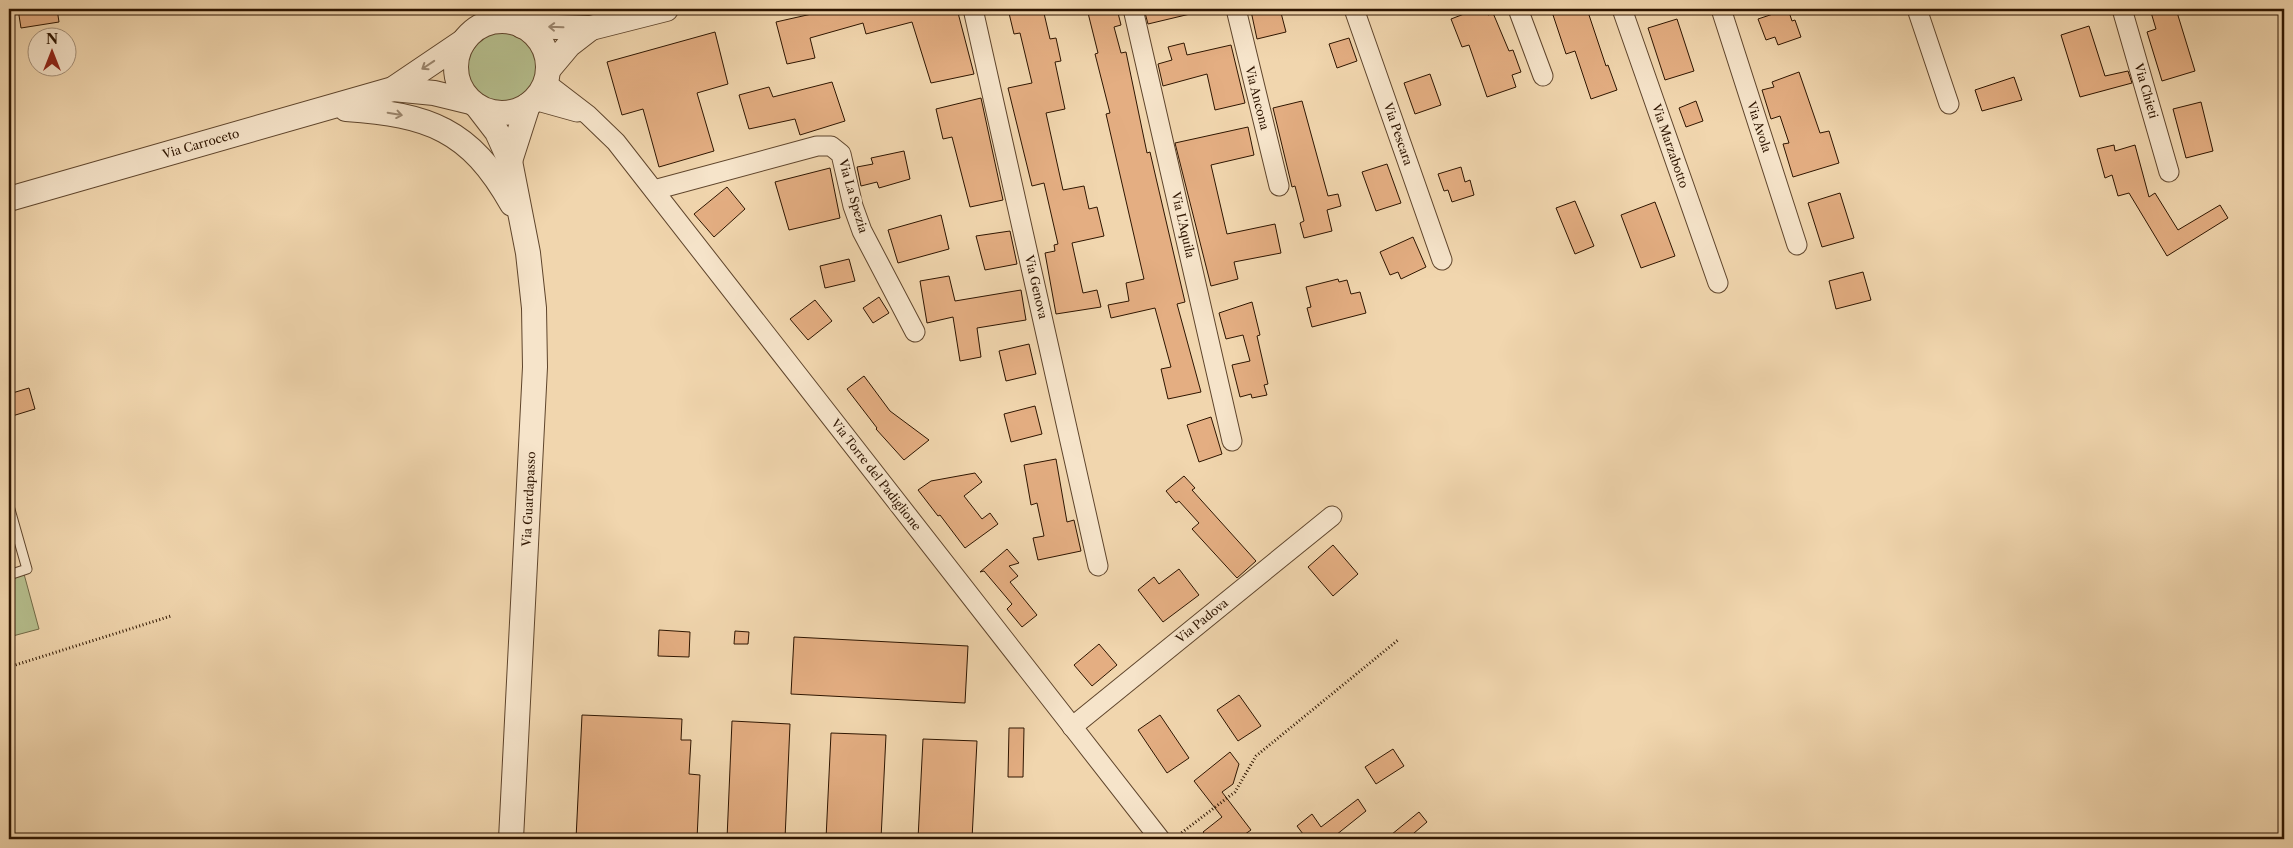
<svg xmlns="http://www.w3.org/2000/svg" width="2293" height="848" font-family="'Libre Caslon Text',serif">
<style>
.green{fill:#b6bf8e;stroke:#726a47}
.building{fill:#e4ae82;stroke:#2e1500}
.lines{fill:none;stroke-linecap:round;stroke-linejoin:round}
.service-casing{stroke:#5f452c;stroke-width:11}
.minor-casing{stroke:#5f452c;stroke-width:21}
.tertiary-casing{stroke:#5f452c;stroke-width:26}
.path{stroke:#2e1500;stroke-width:3;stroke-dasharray:1 2.5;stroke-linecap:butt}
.service{stroke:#f6e4ca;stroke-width:9}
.minor{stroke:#f6e4ca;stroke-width:19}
.tertiary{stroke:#f6e4ca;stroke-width:24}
.oneway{stroke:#9c876f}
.labels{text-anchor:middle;stroke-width:5;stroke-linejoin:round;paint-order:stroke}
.street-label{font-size:12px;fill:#2e1500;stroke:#f6e4ca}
</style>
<rect width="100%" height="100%" fill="#f1d6ae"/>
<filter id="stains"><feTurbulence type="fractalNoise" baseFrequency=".004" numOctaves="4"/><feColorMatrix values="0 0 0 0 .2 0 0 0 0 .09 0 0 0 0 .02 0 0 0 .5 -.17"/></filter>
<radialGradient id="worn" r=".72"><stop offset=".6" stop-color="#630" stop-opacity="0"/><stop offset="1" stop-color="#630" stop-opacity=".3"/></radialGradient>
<g class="green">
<circle cx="502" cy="67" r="37"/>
<path d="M24 574 39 629 9 637V578Z"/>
</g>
<g class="building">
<path d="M18 9H57L59 22 21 28Z"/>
<path d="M815 9H885L887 14 909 9H957L974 74 931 83 912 22 866 34 863 23 810 38 815 58 787 64 776 22 816 13Z"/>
<path d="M1008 9H1043L1050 39 1056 38 1061 61 1055 62 1065 109 1046 113 1063 190 1084 186 1089 209 1097 207 1104 236 1072 243 1083 293 1097 290 1101 307 1056 314 1045 253 1055 251 1054 245 1058 244 1044 183 1032 186 1008 88 1032 83 1020 33 1014 34Z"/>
<path d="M1087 9H1117L1121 25 1114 27 1121 53 1126 52 1147 153 1150 152 1156 178 1185 302 1177 304 1201 392 1168 399 1161 369 1171 367 1155 308 1111 318 1108 305 1129 301 1126 283 1144 279 1106 114 1110 113 1095 54 1098 53Z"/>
<path d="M1144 9H1189L1190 14 1148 24Z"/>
<path d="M1262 9H1280L1286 32 1257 39 1251 11Z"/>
<path d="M1477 9H1486L1488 15 1493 13 1509 51 1513 50 1521 72 1512 75 1516 87 1487 97 1469 45 1462 47 1451 19Z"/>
<path d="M1551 9H1587L1606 66 1608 65 1617 90 1591 99 1575 51 1566 54Z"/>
<path d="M1788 9 1792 21 1795 20 1801 37 1778 45 1775 37 1766 40 1758 19Z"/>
<path d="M2150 9H2176L2195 71 2162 81 2147 32 2156 29Z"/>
<path d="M1677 19 1694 71 1665 80 1648 28Z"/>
<path d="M2089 26 2105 76 2128 71 2132 83 2080 97 2061 35Z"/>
<path d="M715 32 728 84 697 93 714 151 659 167 643 109 622 115 607 62Z"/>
<path d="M1349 38 1357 61 1337 68 1329 44Z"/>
<path d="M1184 43 1187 55 1231 45 1245 103 1215 110 1207 74 1163 86 1158 64 1172 60 1168 47Z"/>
<path d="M1799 72 1820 133 1829 131 1839 163 1793 177 1783 144 1789 143 1780 116 1771 119 1762 90 1774 87 1772 82Z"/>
<path d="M1430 74 1441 105 1415 114 1404 83Z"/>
<path d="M2014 77 2022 100 1982 111 1975 90Z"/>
<path d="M832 82 845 121 800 135 795 119 749 129 739 95 769 87 773 97Z"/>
<path d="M981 98 1003 200 970 207 952 137 943 139 936 109Z"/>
<path d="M1302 101 1328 196 1338 194 1341 206 1327 210 1332 231 1304 238 1300 223 1304 221 1295 186 1292 187 1273 108Z"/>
<path d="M1696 101 1703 121 1686 127 1679 108Z"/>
<path d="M2201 102 2213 151 2186 158 2173 109Z"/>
<path d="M1248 127 1254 155 1211 165 1227 234 1275 224 1281 253 1234 262 1238 279 1211 286 1175 143Z"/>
<path d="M2114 145 2115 151 2135 145 2149 197 2155 193 2178 230 2220 205 2228 218 2167 256 2129 193 2118 196 2112 175 2105 178 2097 149Z"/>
<path d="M904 151 910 179 879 188 877 182 861 186 857 167 873 164 871 158Z"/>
<path d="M1387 164 1401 203 1376 211 1362 172Z"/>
<path d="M1461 167 1465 182 1470 180 1474 195 1452 202 1448 190 1444 191 1438 174Z"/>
<path d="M830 168 840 218 789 230 775 182Z"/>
<path d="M727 187 745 209 714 237 694 214Z"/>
<path d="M1840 193 1854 238 1822 247 1808 203Z"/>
<path d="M1575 201 1594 246 1575 254 1556 208Z"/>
<path d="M1655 202 1675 256 1641 268 1621 215Z"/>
<path d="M941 215 949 249 898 263 888 230Z"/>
<path d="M1010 231 1017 264 985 270 976 236Z"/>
<path d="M1413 237 1426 267 1401 279 1398 272 1390 275 1380 252Z"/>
<path d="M849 259 855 281 825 288 820 266Z"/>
<path d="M1863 272 1871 300 1836 309 1829 281Z"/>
<path d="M949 276 955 301 1021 290 1026 320 977 328 981 357 960 361 953 317 927 323 920 281Z"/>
<path d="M1338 279 1339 282 1347 280 1351 294 1360 292 1366 313 1312 327 1307 308 1311 307 1306 287Z"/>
<path d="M879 297 889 313 873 323 863 308Z"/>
<path d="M815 300 832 321 808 340 790 319Z"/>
<path d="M1252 302 1260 335 1257 336 1268 384 1264 385 1267 395 1252 398 1251 394 1240 397 1232 365 1250 361 1243 335 1226 339 1219 313Z"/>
<path d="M1029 344 1036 374 1006 381 999 351Z"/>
<path d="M864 376 890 411 929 440 904 460 876 429 877 428 847 389Z"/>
<path d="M29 388 35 409 9 417V394Z"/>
<path d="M1035 406 1042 434 1011 442 1004 414Z"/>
<path d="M1211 417 1222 454 1199 462 1187 425Z"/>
<path d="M1056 459 1067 522 1074 520 1081 551 1038 560 1033 538 1044 536 1037 503 1031 505 1024 465Z"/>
<path d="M975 473 982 482 964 496 982 519 990 513 998 524 965 548 940 515 938 516 918 490 931 481Z"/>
<path d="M1184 476 1195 488 1192 490 1256 561 1237 578 1192 529 1199 523 1179 501 1176 503 1166 491Z"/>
<path d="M1333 545 1358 574 1333 596 1308 567Z"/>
<path d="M1007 549 1019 563 1009 566 1018 576 1010 582 1037 615 1022 627 1007 609 1012 604 984 571 980 572Z"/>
<path d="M1179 569 1199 595 1163 622 1138 590 1154 577 1159 584Z"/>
<path d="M659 630 690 632 689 657 658 656Z"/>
<path d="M735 631 749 632 748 644H734Z"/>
<path d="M794 637 968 646 965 703 791 694Z"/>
<path d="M1099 644 1117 665 1092 686 1074 665Z"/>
<path d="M1239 695 1261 726 1238 741 1217 710Z"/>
<path d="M582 715 682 719 681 740H691L689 774 700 775 697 839H576Z"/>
<path d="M1160 715 1189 758 1167 773 1138 730Z"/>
<path d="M732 721 790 724 785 839H727Z"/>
<path d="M1009 728H1024L1023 777H1008Z"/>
<path d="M831 733 886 735 881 839H826Z"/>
<path d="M923 739 977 741 972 839H918Z"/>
<path d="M1393 749 1404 766 1376 784 1365 767Z"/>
<path d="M1230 752 1239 764 1233 784 1222 792 1251 830 1238 839H1209L1203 832 1222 817 1194 781Z"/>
<path d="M1358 799 1366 811 1331 839H1304L1306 838 1297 826 1312 814 1321 827Z"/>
<path d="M1419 812 1427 822 1407 839H1386Z"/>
</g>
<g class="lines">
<defs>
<path id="service" d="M9 506 27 569 9 575"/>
<g id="minor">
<path d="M973 9 1098 566"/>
<path d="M1133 9 1232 441"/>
<path d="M1236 9 1279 186"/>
<path d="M1354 9 1442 260"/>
<path d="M1518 9 1543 76"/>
<path d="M1622 9 1718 283"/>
<path d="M1721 9 1797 245"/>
<path d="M1917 9 1949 104"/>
<path d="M2122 9 2169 172"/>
<path d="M545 82 588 115 616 142 1160 839"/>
<path d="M534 100 577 112"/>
<path d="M654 190 817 146H831L841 154 853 206 862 231 915 332"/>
<path d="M1072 727 1332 516"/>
</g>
<g id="tertiary">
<circle cx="502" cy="67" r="46"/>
<path d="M522 26 591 28 666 9"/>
<path d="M548 70 569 45 591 28"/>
<path d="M393 89 434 93 471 102"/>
<path d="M477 106 497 132 510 161 528 253 534 308 535 367 511 839"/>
<path d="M346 109C429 115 470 129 512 204"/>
<path d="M510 161 528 105"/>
<path d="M9 199 393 89 464 41"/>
</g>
</defs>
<use href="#service" class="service-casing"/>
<use href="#minor" class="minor-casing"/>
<use href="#tertiary" class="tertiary-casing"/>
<g class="path">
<path d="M9 667 171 616"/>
<path d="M1176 837 1235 792 1256 756 1398 640"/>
</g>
<use href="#service" class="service"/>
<use href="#minor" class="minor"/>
<use href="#tertiary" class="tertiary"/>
</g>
<defs><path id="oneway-shaft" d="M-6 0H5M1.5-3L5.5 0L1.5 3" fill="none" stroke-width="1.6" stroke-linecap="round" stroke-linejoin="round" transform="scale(1.25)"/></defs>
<g class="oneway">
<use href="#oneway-shaft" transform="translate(556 27) rotate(-178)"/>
<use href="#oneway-shaft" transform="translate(428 65) rotate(146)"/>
<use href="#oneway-shaft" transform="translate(395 114) rotate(10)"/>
</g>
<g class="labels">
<g class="street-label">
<text transform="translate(2146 91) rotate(74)" y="4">Via Chieti</text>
<text transform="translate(1257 98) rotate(76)" y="4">Via Ancona</text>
<text transform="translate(1759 127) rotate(72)" y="4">Via Avola</text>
<text transform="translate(1398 134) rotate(71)" y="4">Via Pescara</text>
<text transform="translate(201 144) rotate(-16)" y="4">Via Carroceto</text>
<text transform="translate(1670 146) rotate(71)" y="4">Via Marzabotto</text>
<text transform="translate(853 196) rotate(74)" y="4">Via La Spezia</text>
<text transform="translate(1183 225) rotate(77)" y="4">Via L'Aquila</text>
<text transform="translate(1036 287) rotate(77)" y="4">Via Genova</text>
<text transform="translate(876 475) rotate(52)" y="4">Via Torre del Padiglione</text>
<text transform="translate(529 499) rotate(-87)" y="4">Via Guardapasso</text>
<text transform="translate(1202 621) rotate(-39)" y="4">Via Padova</text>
</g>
</g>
<rect width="2293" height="848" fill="none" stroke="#f1d6ae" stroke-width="30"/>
<rect x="10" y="10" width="2273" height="828" fill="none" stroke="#2e1500" stroke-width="2.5"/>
<rect x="15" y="15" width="2263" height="818" fill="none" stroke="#2e1500"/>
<g transform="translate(52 52)"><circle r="24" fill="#f6e4ca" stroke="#a69179"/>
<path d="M0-4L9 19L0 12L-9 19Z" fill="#8f2418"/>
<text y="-8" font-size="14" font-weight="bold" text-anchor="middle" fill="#2e1500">N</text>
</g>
<rect width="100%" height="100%" filter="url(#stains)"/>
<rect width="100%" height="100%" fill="url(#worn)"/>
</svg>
